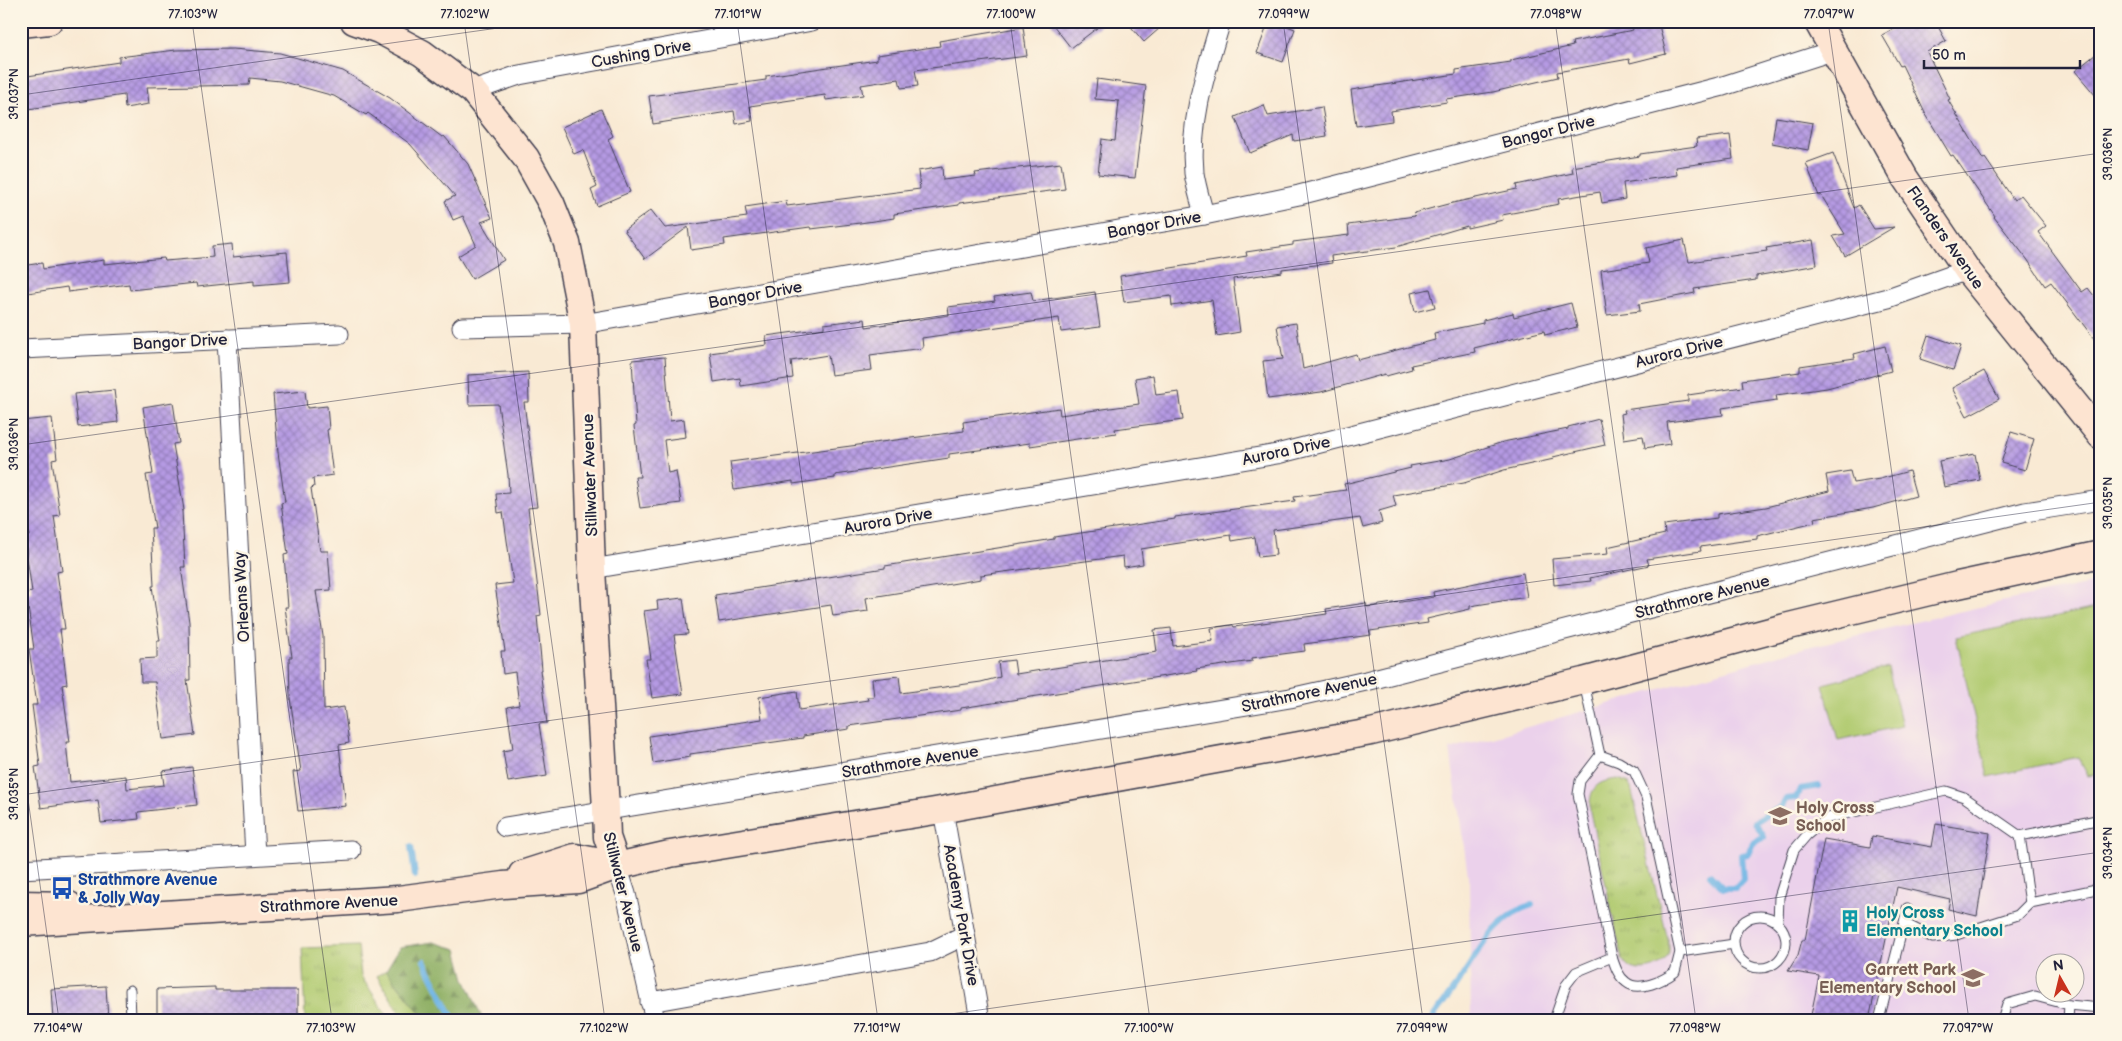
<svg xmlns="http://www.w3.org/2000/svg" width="2122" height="1041" font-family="'Balsamiq Sans',sans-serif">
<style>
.built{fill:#ebd1eb;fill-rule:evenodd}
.grass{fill:url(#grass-tufts);stroke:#697656}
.forest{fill:url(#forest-firs);stroke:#57684e}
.park{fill:#b0ca70;stroke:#697656}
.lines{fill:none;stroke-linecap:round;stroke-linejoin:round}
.stream{stroke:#6fb5e5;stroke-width:6}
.building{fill:url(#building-cross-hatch)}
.lane-casing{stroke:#424052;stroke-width:11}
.street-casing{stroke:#424052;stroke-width:21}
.secondary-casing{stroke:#424052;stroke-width:29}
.lane{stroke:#fff;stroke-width:9}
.street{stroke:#fff;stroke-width:19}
.secondary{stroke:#fde4d1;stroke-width:26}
.ticks{fill:none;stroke:#22223b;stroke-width:1;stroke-opacity:0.45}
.labels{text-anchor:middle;stroke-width:5;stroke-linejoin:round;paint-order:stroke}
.street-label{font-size:16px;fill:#22223b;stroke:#fcf5e5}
.education-label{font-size:16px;font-weight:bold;fill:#785e54;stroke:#fcf5e5;text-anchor:start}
.transit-label{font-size:16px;font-weight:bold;fill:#164399;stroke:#fcf5e5;text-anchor:start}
.culture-label{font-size:16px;font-weight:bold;fill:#0d838f;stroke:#fcf5e5;text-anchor:start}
.neatline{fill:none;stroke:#22223b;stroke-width:2}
.ticks-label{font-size:12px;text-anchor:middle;fill:#22223b}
</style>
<defs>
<pattern id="grass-tufts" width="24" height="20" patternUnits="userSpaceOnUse" patternTransform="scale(1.25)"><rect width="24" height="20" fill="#b0ca70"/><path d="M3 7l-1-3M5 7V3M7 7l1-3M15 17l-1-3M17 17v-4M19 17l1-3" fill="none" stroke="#97ad62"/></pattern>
<pattern id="forest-firs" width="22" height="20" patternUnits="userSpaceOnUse" patternTransform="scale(1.25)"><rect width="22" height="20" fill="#8cae62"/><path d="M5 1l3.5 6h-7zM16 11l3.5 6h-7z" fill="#728d52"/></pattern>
<pattern id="building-cross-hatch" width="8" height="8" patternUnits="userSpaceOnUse" patternTransform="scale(1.25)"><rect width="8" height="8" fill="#b59ae3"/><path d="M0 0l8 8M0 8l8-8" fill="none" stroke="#937db9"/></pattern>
</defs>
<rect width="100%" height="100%" fill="#fcf5e5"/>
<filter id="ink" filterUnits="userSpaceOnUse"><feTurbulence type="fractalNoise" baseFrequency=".02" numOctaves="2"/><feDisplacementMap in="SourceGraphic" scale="10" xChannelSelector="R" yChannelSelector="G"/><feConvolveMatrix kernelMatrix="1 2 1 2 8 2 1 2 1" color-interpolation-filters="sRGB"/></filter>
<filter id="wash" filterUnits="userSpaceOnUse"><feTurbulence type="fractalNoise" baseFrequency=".0096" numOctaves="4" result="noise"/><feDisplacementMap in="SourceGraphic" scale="20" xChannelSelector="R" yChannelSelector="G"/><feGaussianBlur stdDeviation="1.12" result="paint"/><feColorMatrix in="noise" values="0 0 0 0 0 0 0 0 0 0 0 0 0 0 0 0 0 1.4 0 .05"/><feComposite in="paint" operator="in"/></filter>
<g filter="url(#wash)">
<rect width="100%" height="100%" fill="#f9ead4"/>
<path class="built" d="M2101 582V1020H1471L1469 882 1450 749 1804 648 2005 601ZM2044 964H2074V994H2044Z"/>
<g class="grass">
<path d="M1618 779 1627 782 1631 788 1669 944C1669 947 1670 953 1668 956 1662 968 1642 973 1631 968 1627 966 1625 962 1622 959L1590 812C1589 789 1595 781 1618 779Z"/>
<path d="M358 946 361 976 390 1020H305L302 948Z"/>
<path d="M386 970 426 1020H404L377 976Z"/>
</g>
<path class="forest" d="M433 942 457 949 465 979 483 1020H426L386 970 400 947Z"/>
<g class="park">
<path d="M2101 607V773L2088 776 2078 757 1988 777 1956 637Z"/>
<path d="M1888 667 1902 726 1838 740 1823 684Z"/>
</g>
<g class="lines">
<g class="stream">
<path d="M411 847 415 876"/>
<path d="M1710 875 1723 888H1735L1743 879 1741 855 1748 854 1753 843 1764 837 1755 822 1782 806 1786 799 1796 798 1800 789 1819 786"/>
<path d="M424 961 454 1020"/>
<path d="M1431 1020C1441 1005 1453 991 1463 975 1481 948 1498 914 1532 905"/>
</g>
</g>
<g id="blocks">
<g class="building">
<path d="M1050 21H1106L1071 48Z"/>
<path d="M1126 21H1168L1144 42Z"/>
<path d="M1269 21H1274L1295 29 1283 62 1257 53Z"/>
<path d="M1631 21H1658L1666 54 1630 63 1629 59 1557 72 1558 77 1493 92 1446 99 1447 102 1391 111 1392 121 1356 126 1351 90 1456 74V70L1511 62V60L1573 46 1572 42 1633 30Z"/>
<path d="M1907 21H1935L1946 41 1927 52 1950 99 1948 100 1983 159 1985 158 2014 200 2021 195 2046 226 2038 232 2082 292 2088 288 2101 305V348L2051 282 2045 286 2027 259 1994 217 1995 216 1953 155 1951 156 1925 113 1902 65 1900 66 1882 35Z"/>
<path d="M1023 27 1027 56 915 70 918 86 901 88 899 79 861 85 863 95 826 100 825 95 750 106 752 121 736 124 734 111 653 124 649 96 766 80V76L877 60V55L940 46 939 41Z"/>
<path d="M233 49 280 53 343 71 390 98 442 137 444 136 468 164 492 218 481 222 504 260 472 279 458 256 476 245 463 216 453 220 445 201 455 196 410 144 368 113 366 115 334 96 280 81 250 78 249 85 147 87 149 104 125 108 124 95 21 110V77L119 62V57L176 50Z"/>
<path d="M2101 50V102L2075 71Z"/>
<path d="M1097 79 1146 86 1135 178 1098 174 1102 139 1115 141 1119 101 1095 99Z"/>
<path d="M1264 105 1268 116 1322 107 1327 136 1294 141 1293 135 1250 153 1235 117Z"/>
<path d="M601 109 613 136 608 139 630 192 597 206 591 190 597 187 583 150 574 154 562 127Z"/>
<path d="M1776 117 1813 123 1808 150 1772 143Z"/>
<path d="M1730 135 1733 159 1676 167 1677 175 1623 183 1625 199 1602 203 1600 192 1558 199 1559 204 1502 215 1503 220 1467 228V226L1396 247 1331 256 1332 263 1282 269V272L1233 279 1240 332 1217 336 1212 300 1172 306 1171 296 1124 302 1120 276 1247 256 1246 252 1293 245V242L1349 235 1348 225 1415 216 1414 213 1448 204 1517 189 1516 185 1573 173 1572 167 1640 156V154L1697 146 1696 139Z"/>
<path d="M1833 153 1854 208 1859 205 1874 229 1894 227 1845 256 1833 236 1845 234 1821 195 1819 196 1806 163Z"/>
<path d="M1061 163 1065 189 959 203V205L894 214V218L860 223 811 229 810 227 724 239 725 245 691 250 688 227 645 259 624 230 651 210 665 228 747 217 745 207 786 201 787 206 920 189 918 171 942 167 943 180 976 176 975 173Z"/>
<path d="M1684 240 1689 262 1767 251 1766 248 1813 240 1817 265 1756 276V280L1694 289 1695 293 1639 304 1640 311 1607 315 1601 270 1649 263 1646 248Z"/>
<path d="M232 244 233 257 287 252 290 282 254 285V281L197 287 196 283 130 290 129 284 68 292 67 287 21 294V266L42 263 43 269 104 260V264L164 258 165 261 213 257 212 246Z"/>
<path d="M1430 289 1435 307 1415 312 1411 293Z"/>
<path d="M1031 292 1033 301 1095 292 1100 327 1061 332 1059 318 922 338 923 348 870 355 872 370 831 375 828 355 791 361 793 378 741 386 740 378 714 382 710 353 767 345 766 336 824 328V324L865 319 866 327 949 315 948 307 995 301 994 297Z"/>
<path d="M1571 303 1577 327 1545 335 1544 331 1474 348 1475 352 1411 365 1412 369 1386 376 1385 374 1321 392 1268 399 1263 361 1283 359 1277 326 1296 323 1303 369 1356 354 1358 360 1435 340 1434 333 1483 323V320L1513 313 1514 317Z"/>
<path d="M1928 335 1961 346 1953 370 1920 359Z"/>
<path d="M1885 346 1891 371 1827 388 1776 395 1777 400 1722 408 1723 415 1667 422 1670 444 1645 448 1643 436 1624 439 1621 414 1625 413 1624 410 1688 401V395L1743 387 1742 380 1800 372V366L1855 358 1854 354Z"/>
<path d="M665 357 670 421 684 419 686 437 664 440 668 473 676 471 681 503 640 508 635 477H640L634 426 636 425 632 360Z"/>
<path d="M1984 371 1999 399 1967 416 1952 388Z"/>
<path d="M528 372 529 402H524L537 507 528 508 541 615 537 616 542 670H540L547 723 539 724 547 776 508 782 503 751 513 749 507 707 519 705 515 672 503 674 501 651H505L495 585 513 583 503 512 498 513 496 494 509 493 508 475 498 404 469 405 468 375Z"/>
<path d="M1153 375 1156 395 1179 392 1183 420 1115 429 1116 433 1064 441 1030 446V443L949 454V458L835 475V478L793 484V481L734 490 730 462 964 431 963 422 1059 408 1060 415 1139 404 1135 378Z"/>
<path d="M114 390 118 422 78 427 74 394Z"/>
<path d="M305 391 307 408 327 406 329 429 327 430 333 475 313 478 314 487 311 488 320 551H328L331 590 316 591 323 636 324 710 344 707 349 743 339 745 346 806 298 811 293 772 301 771 290 698 289 657H292L285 607H288L284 555 288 554 281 503 285 502 278 452 273 394Z"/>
<path d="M173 402 179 443 173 444 184 510 182 511 185 567H181L189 622 190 680H187L195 735 163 739 155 682H141L140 659 157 658V641H160L152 586H154L151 528H155L146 475 153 474 143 407Z"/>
<path d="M52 418 57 459 52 460 60 515 54 516 62 571 57 572 65 629H60L67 684 62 685 70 742H66L70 782 126 776 127 789 164 785 162 771 192 767 197 805 138 812 139 819 101 823 98 800 41 808 35 767 40 766 32 705H37L29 649H34L26 593 32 592 24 536H29L21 480 26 478 21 421Z"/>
<path d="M1599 419 1605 445 1553 457 1554 459 1504 470 1464 483 1393 495 1396 506 1379 511 1382 523 1363 528 1360 518 1273 530 1276 555 1258 557 1255 537 1232 541 1231 535 1141 549 1143 564 1124 567 1123 556 981 575V579L866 598 868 611 833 616 831 605 719 622 715 595 885 568V566L1054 539V537L1175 519V517L1295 501 1294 497 1346 490 1344 484 1411 468 1410 466 1450 459 1503 442 1568 429V427Z"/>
<path d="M2011 432 2034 439 2025 470 2001 463Z"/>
<path d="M1975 454 1980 480 1944 487 1939 461Z"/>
<path d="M1850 471 1853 483 1880 479 1909 471 1916 496 1873 508 1814 518 1815 522 1757 536V539L1700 547 1701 551 1647 559 1649 565 1590 578 1591 581 1554 585 1552 559 1608 554 1607 547 1665 534 1664 525 1717 518V514L1766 507 1829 491 1826 475Z"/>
<path d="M1523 573 1527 597 1470 606V609L1427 619 1428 623 1370 631 1371 635 1304 644 1305 651 1252 658V661L1196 669 1197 671 961 708V710L849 726V729L803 736V738L690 754V757L653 763 649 736 762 719 759 697 797 691 799 710 868 700 867 697H874L872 679 899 676 901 693 981 682 1000 677 998 662 1014 660 1016 674 1157 652 1154 630 1171 628 1173 646 1213 641 1211 628 1233 625 1234 627 1327 614 1326 609 1366 603 1367 607 1434 597 1433 592Z"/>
<path d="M683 598 688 634 674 635 683 694 652 698 646 659H651L644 611 658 609 657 601Z"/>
<path d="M1936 824 1990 833 1977 916 1948 909 1950 899 1897 887 1869 1020H1810L1819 976 1788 971 1798 955 1802 940H1805L1824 839 1870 847 1872 836 1932 847Z"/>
<path d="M106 986 108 1020H53L51 989Z"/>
<path d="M215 987V990H298V1020H157V989Z"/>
</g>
</g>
</g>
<g filter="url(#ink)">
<use href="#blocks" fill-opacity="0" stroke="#424052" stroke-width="1"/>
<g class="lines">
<defs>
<g id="lane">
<path d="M1584 683 1600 755 1619 762 1634 771 1646 797 1680 952 1675 972C1664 980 1639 993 1626 982 1618 976 1615 966 1612 957L1578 794 1580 781 1600 755"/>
<path d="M2101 819 2020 836 2030 903 2101 888"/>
<path d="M1907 908 1904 923 1933 938 1956 935 2018 915 2030 903"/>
<circle cx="1760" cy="942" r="26"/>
<path d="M1778 923 1779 897 1794 850 1807 835 1828 818 1946 791 1964 797 2020 836"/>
<path d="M1680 952 1734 944"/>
<path d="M130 990 131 1020"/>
<path d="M1554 1020 1566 985 1576 972 1612 957"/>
<path d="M1879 1020 1904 923"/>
<path d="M2002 1020 2007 1004 2035 996 2069 1005 2101 1008"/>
<path d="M2068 1020 2069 1005"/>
</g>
<g id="street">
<path d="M473 91 519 75 812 21"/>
<path d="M1204 215C1201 202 1196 187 1194 173 1189 121 1206 71 1221 21"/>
<path d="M462 327 583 324 1204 215 1299 195 1723 86 1832 51"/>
<path d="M227 339 255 855"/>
<path d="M21 349 339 334"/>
<path d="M592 569 1277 454 1888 298 1967 270"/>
<path d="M943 810 980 1020"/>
<path d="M505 827 1290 698 1366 681 2025 512 2101 500"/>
<path d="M617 866 626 894 655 1020"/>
<path d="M21 869 351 850"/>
<path d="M650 1002 930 952 965 935"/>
</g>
<g id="secondary">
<path d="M354 21 379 30 422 53 473 91 526 158 551 203 567 243 583 324 592 569 606 809 607 837 617 866"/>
<path d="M1817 21 1905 178 1967 270 2101 436"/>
<path d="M21 24 49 21"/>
<path d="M522 874 575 857 616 865"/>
<path d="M21 904 69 905"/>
<path d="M21 923 398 899 503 885 578 880 617 866 670 854 935 811 1371 732 1583 681 1785 627 1958 585 2101 554"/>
</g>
</defs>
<use href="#lane" class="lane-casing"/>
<use href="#street" class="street-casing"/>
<use href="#secondary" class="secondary-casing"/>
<use href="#lane" class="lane"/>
<use href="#street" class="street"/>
<use href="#secondary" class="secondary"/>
</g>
</g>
<path class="ticks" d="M192 21 332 1020M464 21 605 1020M737 21 878 1020M1010 21 1150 1020M1283 21 1423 1020M1555 21 1696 1020M1828 21 1969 1020M21 95 548 21M21 445 2101 153M21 749 59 1020M21 795 2101 502M908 1020 2101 852"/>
<defs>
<symbol id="school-bare" viewBox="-9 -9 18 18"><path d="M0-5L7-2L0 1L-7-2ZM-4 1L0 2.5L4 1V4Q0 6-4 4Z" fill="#8d6e63" stroke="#fcf5e5" stroke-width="2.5" paint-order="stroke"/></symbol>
<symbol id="bus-bare" viewBox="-9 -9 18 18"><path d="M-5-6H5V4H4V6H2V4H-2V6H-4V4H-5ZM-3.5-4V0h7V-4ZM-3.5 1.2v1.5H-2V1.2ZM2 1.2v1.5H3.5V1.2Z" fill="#1a4fb4" stroke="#fcf5e5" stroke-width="2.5" paint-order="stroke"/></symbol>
<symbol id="building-bare" viewBox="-9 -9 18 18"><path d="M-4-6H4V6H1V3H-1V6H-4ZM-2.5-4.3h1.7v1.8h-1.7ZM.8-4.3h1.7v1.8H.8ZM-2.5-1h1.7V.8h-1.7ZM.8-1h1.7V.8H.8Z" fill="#0f9aa8" stroke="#fcf5e5" stroke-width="2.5" paint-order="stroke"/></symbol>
</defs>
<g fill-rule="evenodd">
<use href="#school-bare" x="1764" y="800" width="32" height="32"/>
<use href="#bus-bare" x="46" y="872" width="32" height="32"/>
<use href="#building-bare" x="1834" y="905" width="32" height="32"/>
<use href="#school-bare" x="1957" y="962" width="32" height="32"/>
</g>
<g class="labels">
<g class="street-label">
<text transform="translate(641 53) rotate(-10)" y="6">Cushing Drive</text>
<text transform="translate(1548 131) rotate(-14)" y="6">Bangor Drive</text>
<text transform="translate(1154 224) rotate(-10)" y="6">Bangor Drive</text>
<text transform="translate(1946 237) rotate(55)" y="6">Flanders Avenue</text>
<text transform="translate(755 294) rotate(-10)" y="6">Bangor Drive</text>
<text transform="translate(180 341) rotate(-3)" y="6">Bangor Drive</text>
<text transform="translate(1679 351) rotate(-14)" y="6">Aurora Drive</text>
<text transform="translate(1286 450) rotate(-12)" y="6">Aurora Drive</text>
<text transform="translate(589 475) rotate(-92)" y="6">Stillwater Avenue</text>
<text transform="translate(888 520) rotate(-10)" y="6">Aurora Drive</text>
<text transform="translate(1702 596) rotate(-14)" y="6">Strathmore Avenue</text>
<text transform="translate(241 597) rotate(-93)" y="6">Orleans Way</text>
<text transform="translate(1309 692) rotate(-12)" y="6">Strathmore Avenue</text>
<text transform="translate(910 761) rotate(-9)" y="6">Strathmore Avenue</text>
<text transform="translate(624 892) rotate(76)" y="6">Stillwater Avenue</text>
<text transform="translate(329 903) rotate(-3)" y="6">Strathmore Avenue</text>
<text transform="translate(962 915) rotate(80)" y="6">Academy Park Drive</text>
</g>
<g class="education-label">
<text x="1796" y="813">Holy Cross<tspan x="1796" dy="18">School</tspan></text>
<text x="1956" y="975" text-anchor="end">Garrett Park<tspan x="1956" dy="18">Elementary School</tspan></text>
</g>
<g class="transit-label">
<text x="78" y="885">Strathmore Avenue<tspan x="78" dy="18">&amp; Jolly Way</tspan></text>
</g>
<g class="culture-label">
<text x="1866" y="918">Holy Cross<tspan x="1866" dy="18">Elementary School</tspan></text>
</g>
</g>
<rect width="2122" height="1041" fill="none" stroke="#fcf5e5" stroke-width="55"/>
<g transform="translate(2060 978) rotate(352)"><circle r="24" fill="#fcf5e5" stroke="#a5a1a1"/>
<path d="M0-4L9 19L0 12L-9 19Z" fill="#c8321e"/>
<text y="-8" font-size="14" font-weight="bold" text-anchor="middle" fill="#22223b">N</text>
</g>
<path d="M1924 60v8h156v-8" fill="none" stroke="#22223b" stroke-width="2.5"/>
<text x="1932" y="60" font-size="15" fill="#22223b" stroke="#fcf5e5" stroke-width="4" paint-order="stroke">50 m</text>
<rect x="28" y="28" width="2066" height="986" class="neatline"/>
<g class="ticks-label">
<text x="193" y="18">77.103°W</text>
<text x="465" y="18">77.102°W</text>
<text x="738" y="18">77.101°W</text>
<text x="1011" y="18">77.100°W</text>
<text x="1284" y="18">77.099°W</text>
<text x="1556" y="18">77.098°W</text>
<text x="1829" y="18">77.097°W</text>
<text transform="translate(14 94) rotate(-90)" y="4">39.037°N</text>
<text transform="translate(2108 154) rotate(-90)" y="4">39.036°N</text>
<text transform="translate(14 444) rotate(-90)" y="4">39.036°N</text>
<text transform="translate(2108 503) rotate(-90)" y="4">39.035°N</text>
<text transform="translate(14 794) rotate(-90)" y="4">39.035°N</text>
<text transform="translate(2108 853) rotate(-90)" y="4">39.034°N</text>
<text x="58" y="1032">77.104°W</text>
<text x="331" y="1032">77.103°W</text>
<text x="604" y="1032">77.102°W</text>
<text x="877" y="1032">77.101°W</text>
<text x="1149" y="1032">77.100°W</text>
<text x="1422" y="1032">77.099°W</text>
<text x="1695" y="1032">77.098°W</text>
<text x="1968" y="1032">77.097°W</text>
</g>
</svg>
